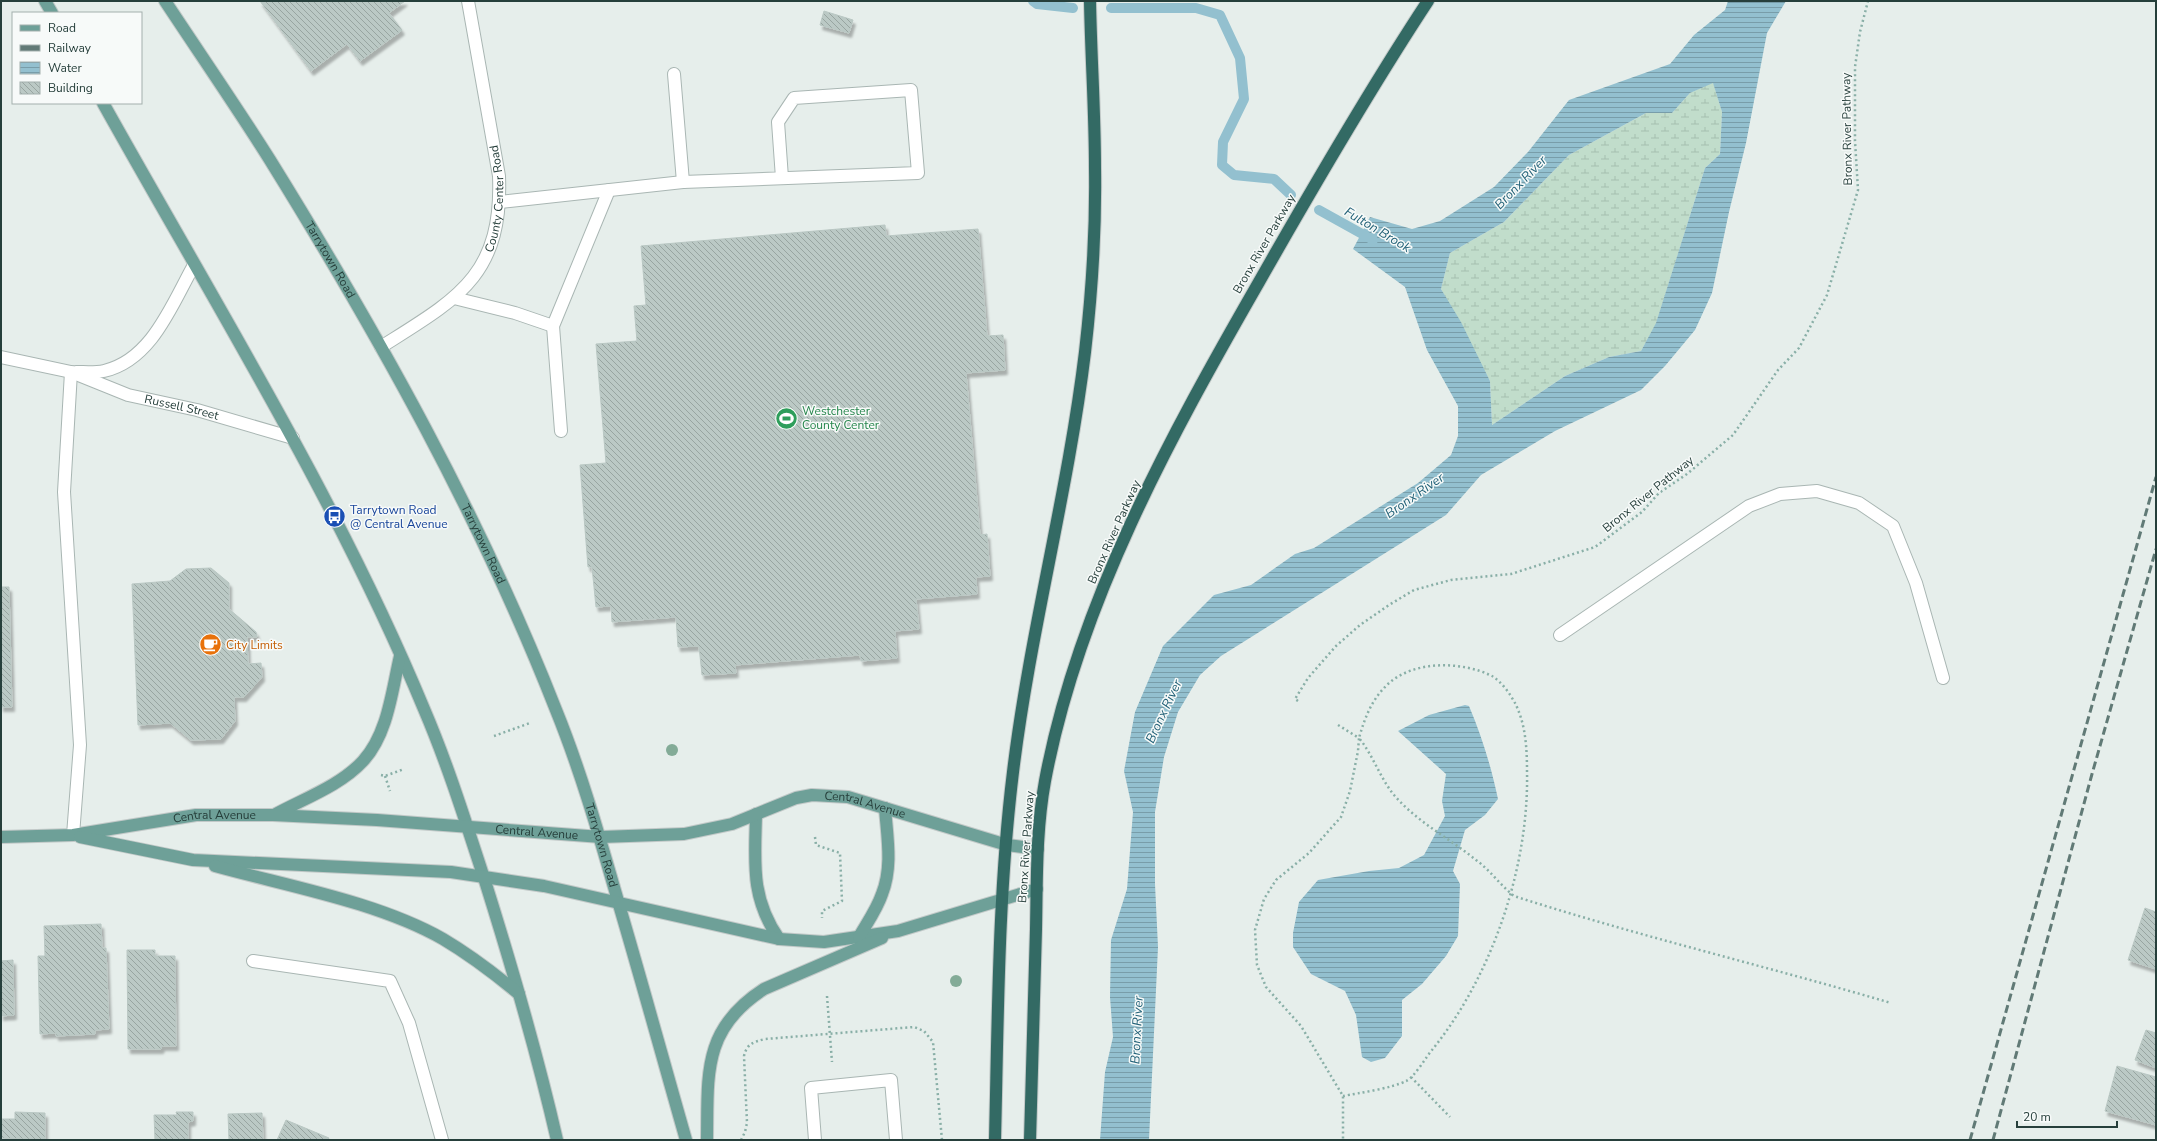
<svg xmlns="http://www.w3.org/2000/svg" width="2157" height="1141" font-family="'Nunito Sans',sans-serif">
<style>
.wetland{fill:url(#wetland-marsh)}
.water{fill:url(#water-rules);fill-rule:evenodd}
.lines{fill:none;stroke-linecap:round;stroke-linejoin:round}
.stream{stroke:#93c0cf;stroke-width:10}
.building{fill:url(#building-back-hatch);stroke:#b9c7c3;filter:url(#shadow)}
.lane-casing{stroke:#a9b6b3;stroke-width:14}
.street-casing{stroke:#a9b6b3;stroke-width:14}
.primary-casing{stroke:#c2c9c8;stroke-width:14}
.highway-casing{stroke:#c2c9c8;stroke-width:14}
.path{stroke:#89afa7;stroke-width:2.5;stroke-dasharray:2 3;stroke-linecap:butt}
.lane{stroke:#fff;stroke-width:12}
.street{stroke:#fff;stroke-width:12}
.primary{stroke:#6ea098;stroke-width:12}
.highway{stroke:#336a64;stroke-width:12}
.rail{stroke:#617a76;stroke-width:3;stroke-dasharray:8 4;stroke-linecap:butt}
.tree{fill:#83ab97}
.labels{text-anchor:middle;stroke-width:3;stroke-linejoin:round;paint-order:stroke}
.street-label{font-size:12px;fill:#263f3b;stroke:#f7faf9}
.leisure-label{font-size:12px;fill:#27864d;stroke:#f7faf9;text-anchor:start}
.transit-label{font-size:12px;fill:#164399;stroke:#f7faf9;text-anchor:start}
.food-label{font-size:12px;fill:#c56008;stroke:#f7faf9;text-anchor:start}
.water-label{font-size:13px;font-style:italic;fill:#236278;stroke:#f7faf9}
</style>
<defs>
<pattern id="wetland-marsh" width="20" height="14" patternUnits="userSpaceOnUse"><rect width="20" height="14" fill="#c1ddcb"/><path d="M1 5h8M5 5V1M11 12h8M15 12V8" fill="none" stroke="#a6bfaf"/></pattern>
<pattern id="water-rules" width="6" height="5" patternUnits="userSpaceOnUse"><rect width="6" height="5" fill="#93c0cf"/><path d="M0 2.5h6" fill="none" stroke="#789da9"/></pattern>
<pattern id="building-back-hatch" width="6" height="6" patternUnits="userSpaceOnUse"><rect width="6" height="6" fill="#bbc9c5"/><path d="M-1 5l2 2M0 0l6 6M5-1l2 2" fill="none" stroke="#98a5a1"/></pattern>
<filter id="shadow"><feDropShadow dx="2.5" dy="4.5" stdDeviation="1" flood-color="#0004"/></filter>
</defs>
<rect width="100%" height="100%" fill="#e6eeeb"/>
<path class="wetland" d="M1713 82 1722 112 1720 154 1705 168 1656 324 1641 351 1609 357 1565 376 1492 425 1490 381 1441 289 1450 253 1504 222 1569 155 1646 113H1672L1690 93Z"/>
<g class="water">
<path d="M1728 1H1786L1767 33 1746 143 1729 212 1712 293 1695 330 1665 366 1641 390 1555 431 1481 475 1446 515 1221 656 1200 675 1178 712 1164 757 1155 812V884L1158 947 1149 1140H1100L1105 1072 1113 1037 1110 997 1111 940 1127 889 1133 812 1124 771 1135 712 1163 646 1214 595 1251 585 1295 554 1314 548 1418 483 1451 455 1458 436V406L1427 350 1405 287 1353 249 1370 217 1412 229 1440 221 1494 187 1528 152 1569 100 1670 64 1694 35 1725 10ZM1713 83 1722 112 1720 154 1705 168 1656 323 1641 351 1609 357 1565 376 1492 425 1490 381 1461 322 1441 289 1450 253 1504 222 1569 155 1646 113H1672L1690 93Z"/>
<path d="M1465 705 1469 706C1482 737 1491 766 1498 799L1485 815 1465 830 1453 871 1460 884 1458 936 1446 956 1422 984 1402 1000V1036L1385 1058 1371 1062 1362 1057 1356 1015 1345 991 1311 974 1293 947V933L1299 902 1318 880 1369 871 1399 868 1424 855 1445 816 1442 801 1446 774 1398 731 1429 715Z"/>
</g>
<g class="lines">
<g class="stream">
<path d="M1033 1 1037 4 1073 8"/>
<path d="M1111 8H1196L1220 15 1240 58 1244 99 1223 142 1222 165 1234 175 1274 179 1291 195"/>
<path d="M1319 210 1373 240"/>
</g>
</g>
<g class="building">
<path d="M260 1H405L389 13 402 30 401 31 360 61 347 44 311 71Z"/>
<path d="M824 11 853 20 849 33 820 25Z"/>
<path d="M885 225 886 236 978 229 987 336 1003 335 1005 370 966 373 980 535 987 534 990 576 976 577 977 594 916 599 919 629 895 631 897 658 861 661 860 655 735 665 736 673 702 675 699 646 678 647 676 617 612 622 611 606 596 607 592 567H588L580 465 606 463 596 344 637 341 634 306 646 305 641 246Z"/>
<path d="M211 568 229 583V609L256 632 257 637H247L248 664 261 663 262 677 244 697H234L235 721 221 739 191 740 170 723 138 725 132 584 170 581 186 569Z"/>
<path d="M1 587H9L12 707H1Z"/>
<path d="M2145 908 2156 912V969L2128 960Z"/>
<path d="M101 924 102 948H106L109 1029 95 1030V1034L56 1036V1033L40 1034 38 956H45L44 926Z"/>
<path d="M127 950H155V956H175L176 1046H162L161 1049H128Z"/>
<path d="M13 960 14 1015 1 1016V961Z"/>
<path d="M2146 1030 2156 1033V1068L2135 1060Z"/>
<path d="M2117 1066 2156 1077V1125L2105 1111Z"/>
<path d="M15 1112 45 1113V1140L1 1138V1119H15Z"/>
<path d="M176 1112H193V1121L188 1122V1140H155L154 1115H177Z"/>
<path d="M262 1113 263 1140H229L228 1114Z"/>
<path d="M286 1120 329 1138 328 1140H277Z"/>
</g>
<g class="lines">
<defs>
<g id="lane">
<path d="M674 74 683 182"/>
<path d="M500 202 683 182 918 173 911 90 794 98 778 122 782 178"/>
<path d="M454 298 515 313 553 326"/>
<path d="M71 372 64 492 80 745 73 835"/>
<path d="M561 431 553 326 609 190"/>
<path d="M1560 635 1749 506 1780 494 1817 491 1859 503 1893 526 1916 583 1943 678"/>
<path d="M253 961 390 981 409 1023 442 1140"/>
<path d="M815 1140 811 1088 891 1080 896 1140"/>
</g>
<g id="street">
<path id="s1" d="M381 347C457 299 503 276 499 176L468 1"/>
<path id="s2" d="M1 357 71 372 128 395 197 410 293 438"/>
<path d="M76 372C85 372 95 373 104 371 152 360 172 304 194 265"/>
</g>
<g id="primary">
<path d="M45 1 52 13"/>
<path id="s3" d="M165 1C200 54 236 106 270 160 379 336 480 516 556 710 582 774 601 842 620 908 643 986 664 1063 686 1140"/>
<path d="M103 103C214 302 337 499 424 709 448 765 466 823 485 881 512 967 537 1053 557 1140"/>
<path d="M756 814C755 862 750 897 779 939"/>
<path d="M274 815C303 799 340 786 363 761 388 734 392 690 400 656"/>
<path id="s4" d="M1 837 73 835 196 815H273L377 820 601 837 684 834 732 824 796 798 812 795 848 797 1007 845 1038 849"/>
<path d="M80 837 193 860 451 872 544 886 779 939 824 942 898 931 1037 889"/>
<path d="M215 866C287 886 378 902 443 939 470 955 495 974 519 994"/>
<path d="M859 937C867 923 877 909 882 894 893 866 887 836 885 808"/>
<path d="M707 1140C708 1074 702 1029 764 989L882 938"/>
</g>
<g id="highway">
<path d="M995 1140C998 1017 998 894 1013 772 1030 631 1068 493 1085 352 1092 291 1096 229 1095 168 1095 112 1091 57 1090 1"/>
<path d="M1030 1140C1032 1070 1034 1000 1036 929 1037 880 1036 830 1045 781 1078 604 1170 437 1259 282 1313 187 1368 92 1428 1"/>
</g>
</defs>
<use href="#lane" class="lane-casing"/>
<use href="#street" class="street-casing"/>
<use href="#primary" class="primary-casing"/>
<use href="#highway" class="highway-casing"/>
<g class="path">
<path d="M1298 701 1295 699 1308 678 1336 646 1360 625 1389 605 1414 590 1451 580 1511 574 1595 547 1642 512 1659 493 1687 474 1733 435 1778 370 1799 348 1827 295 1858 190 1855 141V67L1860 32 1868 1"/>
<path d="M1338 725 1359 738 1358 751 1350 791 1341 817 1309 853 1276 880 1264 899 1255 930 1257 965 1266 987 1301 1026 1343 1096V1140"/>
<path d="M494 736 530 723"/>
<path d="M381 775 385 776 404 769"/>
<path d="M385 776 390 791"/>
<path d="M815 837 816 845 840 853 842 901 822 911V918"/>
<path d="M827 996 832 1062"/>
<path d="M1411 1077 1450 1117"/>
<path d="M1343 1096C1359 1093 1393 1088 1406 1081 1414 1078 1426 1057 1432 1050 1492 976 1529 867 1527 772 1527 750 1526 726 1516 705 1511 695 1502 682 1492 676 1462 661 1414 660 1388 684 1372 699 1365 717 1359 738 1373 755 1380 778 1394 795 1417 822 1449 838 1476 860 1490 870 1500 885 1514 896 1638 936 1766 966 1891 1003"/>
<path d="M741 1140 745 1132 747 1123 744 1056C747 1043 754 1042 765 1039L914 1027 924 1031 933 1042 942 1140"/>
</g>
<use href="#lane" class="lane"/>
<use href="#street" class="street"/>
<use href="#primary" class="primary"/>
<use href="#highway" class="highway"/>
<g class="rail">
<path d="M1970 1140 2156 477"/>
<path d="M1993 1140 2092 774 2156 549"/>
</g>
</g>
<g class="tree">
<circle cx="672" cy="750" r="6"/>
<circle cx="956" cy="981" r="6"/>
</g>
<defs>
<symbol id="stadium-disc" viewBox="-11 -11 22 22"><circle r="9.5" fill="#2e9e5b" stroke="#f7faf9"/><path d="M0-5a6.5 5 0 1 0 0 10a6.5 5 0 1 0 0-10ZM-3.5-1.8h7v3.6h-7Z" fill="#fff"/></symbol>
<symbol id="bus-disc" viewBox="-11 -11 22 22"><circle r="9.5" fill="#1a4fb4" stroke="#f7faf9"/><path d="M-5-6H5V4H4V6H2V4H-2V6H-4V4H-5ZM-3.5-4V0h7V-4ZM-3.5 1.2v1.5H-2V1.2ZM2 1.2v1.5H3.5V1.2Z" fill="#fff"/></symbol>
<symbol id="cafe-disc" viewBox="-11 -11 22 22"><circle r="9.5" fill="#e8710a" stroke="#f7faf9"/><path d="M-5.5-4.5H6V0H3Q3 3.5 0 3.5H-2.5Q-5.5 3.5-5.5 0ZM3-3.2v2h1.7v-2ZM-6 4.5H4V6H-6Z" fill="#fff"/></symbol>
</defs>
<g fill-rule="evenodd">
<use href="#stadium-disc" x="774" y="406" width="25" height="25"/>
<use href="#bus-disc" x="322" y="504" width="25" height="25"/>
<use href="#cafe-disc" x="198" y="632" width="25" height="25"/>
</g>
<g class="labels">
<g class="street-label">
<text transform="translate(1847 129) rotate(-91)" y="4">Bronx River Pathway</text>
<text dy="4" stroke="none"><textPath href="#s1" startOffset="200">County Center Road</textPath></text>
<text transform="translate(1264 244) rotate(-60)" y="4">Bronx River Parkway</text>
<text dy="4" stroke="none"><textPath href="#s3" startOffset="307">Tarrytown Road</textPath></text>
<text dy="4" stroke="none"><textPath href="#s2" startOffset="188">Russell Street</textPath></text>
<text transform="translate(1648 494) rotate(-39)" y="4">Bronx River Pathway</text>
<text transform="translate(1114 532) rotate(-66)" y="4">Bronx River Parkway</text>
<text dy="4" stroke="none"><textPath href="#s3" startOffset="630">Tarrytown Road</textPath></text>
<text dy="4" stroke="none"><textPath href="#s4" startOffset="874">Central Avenue</textPath></text>
<text dy="4" stroke="none"><textPath href="#s4" startOffset="215">Central Avenue</textPath></text>
<text dy="4" stroke="none"><textPath href="#s4" startOffset="538">Central Avenue</textPath></text>
<text dy="4" stroke="none"><textPath href="#s3" startOffset="954">Tarrytown Road</textPath></text>
<text transform="translate(1026 847) rotate(-86)" y="4">Bronx River Parkway</text>
</g>
<g class="leisure-label">
<text x="802" y="415">Westchester<tspan x="802" dy="14">County Center</tspan></text>
</g>
<g class="transit-label">
<text x="350" y="514">Tarrytown Road<tspan x="350" dy="14">@ Central Avenue</tspan></text>
</g>
<g class="food-label">
<text x="226" y="649">City Limits</text>
</g>
<g class="water-label">
<text transform="translate(1520 182) rotate(-46)" y="5">Bronx River</text>
<text transform="translate(1378 229) rotate(31)" y="5">Fulton Brook</text>
<text transform="translate(1414 495) rotate(-35)" y="5">Bronx River</text>
<text transform="translate(1163 711) rotate(-65)" y="5">Bronx River</text>
<text transform="translate(1136 1030) rotate(-87)" y="5">Bronx River</text>
</g>
</g>
<rect width="2157" height="1141" fill="none" stroke="#263f3b" stroke-width="4"/>
<rect x="12" y="12" width="130" height="92" fill="#f7faf9" stroke="#a3afad"/>
<rect x="20" y="25" width="20" height="6" fill="#6ea098" stroke="#a3afad"/>
<text x="48" y="32" font-size="12" fill="#263f3b">Road</text>
<rect x="20" y="45" width="20" height="6" fill="#617a76" stroke="#a3afad"/>
<text x="48" y="52" font-size="12" fill="#263f3b">Railway</text>
<rect x="20" y="62" width="20" height="12" fill="url(#water-rules)" stroke="#a3afad"/>
<text x="48" y="72" font-size="12" fill="#263f3b">Water</text>
<rect x="20" y="82" width="20" height="12" fill="url(#building-back-hatch)" stroke="#a3afad"/>
<text x="48" y="92" font-size="12" fill="#263f3b">Building</text>
<path d="M2017 1121v6h100v-6" fill="none" stroke="#263f3b" stroke-width="2"/>
<text x="2023" y="1121" font-size="12" fill="#263f3b" stroke="#f7faf9" stroke-width="3" paint-order="stroke">20 m</text>
</svg>
